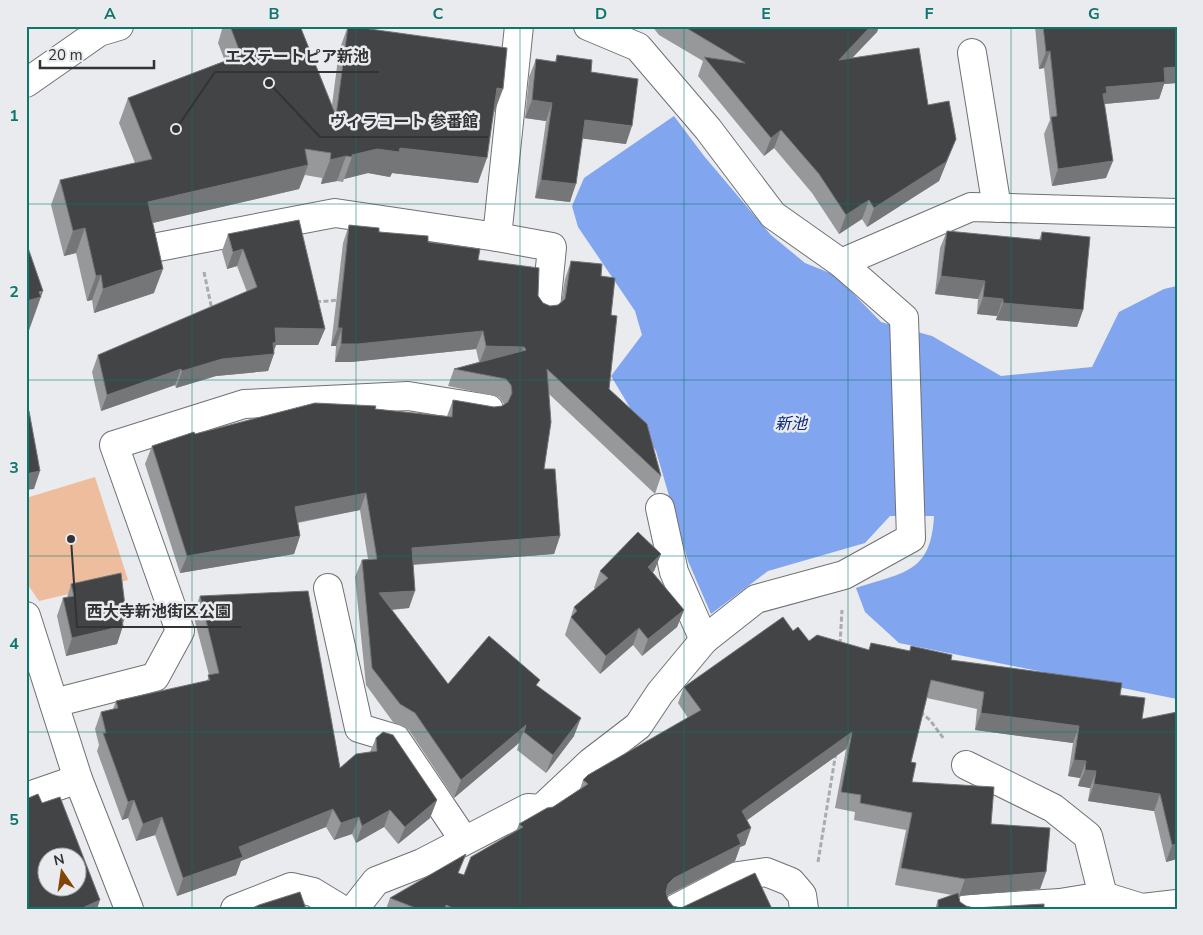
<svg xmlns="http://www.w3.org/2000/svg" width="1203" height="935" font-family="'Nunito Sans','Noto Sans JP',sans-serif">
<style>
.green{fill:#edbd9d}
.water{fill:#81a6ef}
.lines{fill:none;stroke-linecap:round;stroke-linejoin:round}
.minor-casing{stroke:#6f7174;stroke-width:30}
.path{stroke:#aaabae;stroke-width:3;stroke-dasharray:5 2.5;stroke-linecap:butt}
.minor{stroke:#fff;stroke-width:28}
.wall{fill:#96989a}
.shaded-wall{fill:#747678}
.building{fill:#424446;stroke:#747678;fill-rule:evenodd}
.grid{fill:none;stroke:#0f766e;stroke-width:1;stroke-opacity:0.55}
.labels{text-anchor:middle;stroke-width:5;stroke-linejoin:round;paint-order:stroke}
.water-label{font-size:16px;font-style:italic;fill:#06287a;stroke:#e9ebee}
.leader{fill:none;stroke:#323334;stroke-width:2}
.callout-dot{fill:#323334;stroke:#e9ebee;stroke-width:2}
.callout-label{font-size:16px;text-anchor:middle;font-weight:bold;fill:#323334;stroke:#e9ebee;stroke-width:5;stroke-linejoin:round;paint-order:stroke}
.neatline{fill:none;stroke:#0f766e;stroke-width:2}
.grid-label{font-size:16px;text-anchor:middle;font-weight:bold;fill:#0f766e}
</style>
<rect width="100%" height="100%" fill="#e9ebee"/>
<path class="green" d="M95 477 128 580 39 601 26 582V498Z"/>
<path class="water" d="M674 116 704 156 771 235 805 263 835 275 881 322 932 336 1001 376 1092 367 1119 312 1164 289 1177 286V699L899 643 865 612 856 588C903 572 931 574 934 516H890L865 543 768 571 711 614 688 561 656 451 611 376 642 335 635 311 578 227 572 206 584 178Z"/>
<g class="lines">
<defs>
<g id="minor">
<path d="M972 53 997 208"/>
<path d="M26 83 99 32 119 26"/>
<path d="M497 237 552 247 546 308"/>
<path d="M158 247 335 213 497 237 519 26"/>
<path d="M841 263 971 207 1177 213"/>
<path d="M660 508 674 572 704 640"/>
<path d="M328 588 359 728 396 739 464 840"/>
<path d="M26 616 78 779 129 909"/>
<path d="M54 703 155 677 180 631 114 445 244 404 408 396 489 409"/>
<path d="M966 765 1053 808 1088 836 1103 896"/>
<path d="M26 797 78 779"/>
<path d="M235 909 291 887 313 892 341 909"/>
<path d="M354 909 376 881 422 863 528 808 541 809 591 762 638 726 660 693 704 640 756 599 844 575 911 538 904 318 841 263 773 215 708 129 638 47 588 26"/>
<path d="M675 909 738 876 766 872 791 882 802 895 804 909"/>
<path d="M967 909 1060 903 1103 896 1142 908 1177 904"/>
</g>
</defs>
<use href="#minor" class="minor-casing"/>
<g class="path">
<path d="M204 272 212 310"/>
<path d="M316 302 340 300"/>
<path d="M840 644 842 610"/>
<path d="M920 712 930 720 944 739"/>
<path d="M818 862 836 752"/>
</g>
<use href="#minor" class="minor"/>
</g>
<g class="wall">
<path d="M223 26H300L332 105 339 51 348 26 494 113 478 183 392 173 390 177 368 173 344 179 343 182 337 181 321 184 322 178 305 175 299 189 153 223 154 293 94 313 92 300 87 301 76 253 64 256 51 205 60 180 135 163 119 123 128 98 225 61 218 43Z"/>
<path d="M652 26H879L877 32 852 58 928 105 956 139 939 181 867 227 862 219 839 234 812 193 774 148 764 156 698 76 703 61 659 35Z"/>
<path d="M1035 26H1177V83L1164 84 1159 99 1105 104 1106 178 1052 186 1044 134 1050 120 1044 68 1039 69Z"/>
<path d="M557 55 591 72 626 144 582 138 570 202 535 198 546 121 525 118 529 77 536 59 555 62Z"/>
<path d="M349 225 428 242 478 260 538 296 543 303 550 306 558 305 561 303 565 279 571 261 601 276 611 315 609 389 661 476 655 494 549 394 544 469 560 536 554 554 413 565 409 608 392 610 448 684 538 686 574 736 546 773 517 750 519 743 454 798 409 730 393 722 366 685 355 577 362 560 368 559 360 510 298 523 300 536 294 554 180 573 145 464 152 446 195 434 375 409 447 416 453 400 494 407 502 406 504 404 499 397 448 386 454 369 479 362 476 349 351 362H335L336 346H331L343 243Z"/>
<path d="M947 231 1039 240 1042 232 1083 310 1077 327 996 320 997 316 977 314 978 299 935 294 940 248Z"/>
<path d="M228 234 325 329 318 345H276L268 371 216 376 176 388 175 385 101 411 92 372 98 355 247 292 237 266 227 269 222 251Z"/>
<path d="M661 554 654 571 652 573 684 610 677 627 642 656 633 645 600 674 565 635 574 607 595 589 594 588 600 571Z"/>
<path d="M71 584 126 614 117 644 66 656 57 616 63 598H67Z"/>
<path d="M200 596 340 768 370 752 376 738 437 800 430 818 398 844 384 827 356 843 352 834 334 840 326 827 241 861 236 875 177 896 155 835 136 841 128 818 122 820 97 751 99 745 95 729 101 712 113 709 116 701 207 681 209 675 193 614Z"/>
<path d="M793 631 809 641 869 650 871 643 909 651 911 646 951 660 1120 695 1142 719 1177 859 1166 862 1154 811 1088 801 1090 788 1078 786 1080 778 1068 776 1073 743 975 730 977 709 927 698 911 762 912 782 991 824 1046 872 1040 889 958 896 960 902 966 906 974 908 1044 909H935L938 900 952 895 895 885 906 830 854 820 855 812 835 808 846 749 747 820 751 828 745 845 740 847 735 861 667 896 668 900 673 906 681 908 772 909H386L390 898 459 874 464 875 516 831 519 824 553 807 580 789 583 780 688 718 678 703 684 687Z"/>
</g>
<g class="shaded-wall">
<path d="M871 26H879L877 32 833 78 839 60Z"/>
<path d="M1050 51 1044 68 1039 69 1046 52Z"/>
<path d="M1177 67V83L1164 84 1159 99 1103 104 1097 111 1106 87 1164 68Z"/>
<path d="M497 88 503 89 494 113H488Z"/>
<path d="M532 100 552 103 546 121 525 118Z"/>
<path d="M585 120 632 126 626 144 578 138Z"/>
<path d="M781 130 774 148 764 156 771 138Z"/>
<path d="M956 139 939 181 867 227 874 208Z"/>
<path d="M400 148 487 158 478 183 392 173 390 177 368 173 344 179 352 157V155L377 149Z"/>
<path d="M346 156 337 181 321 184 330 160Z"/>
<path d="M1113 161 1106 178 1052 186 1058 169Z"/>
<path d="M308 165 299 189 139 226 148 202Z"/>
<path d="M541 180 576 184 570 202 535 198Z"/>
<path d="M869 200 862 219 839 234 846 215Z"/>
<path d="M85 228 76 253 64 256 73 231Z"/>
<path d="M243 249 237 266 227 269 233 252Z"/>
<path d="M163 269 154 293 94 313 103 289Z"/>
<path d="M101 275 92 300 87 301 96 276Z"/>
<path d="M941 276 985 281 978 299 935 294Z"/>
<path d="M43 291 27 336H26V301Z"/>
<path d="M983 297 1003 299 997 316 977 314Z"/>
<path d="M1003 303 1083 310 1077 327 996 320Z"/>
<path d="M275 328 325 329 318 345H276L272 354H274L268 371 216 376 176 388 182 371Z"/>
<path d="M338 328H342L336 346H331Z"/>
<path d="M483 331 476 349 351 362H335L341 344Z"/>
<path d="M486 346 524 347 517 365 479 364Z"/>
<path d="M181 369 175 385 101 411 107 395Z"/>
<path d="M40 471 34 489 26 490V474Z"/>
<path d="M366 493 360 510 288 524 295 507Z"/>
<path d="M300 536 294 554 180 573 187 556Z"/>
<path d="M560 536 554 554 405 565 412 548Z"/>
<path d="M661 554 654 571 641 585 648 567Z"/>
<path d="M415 591 409 608 373 611 379 593Z"/>
<path d="M684 610 677 627 642 656 648 639Z"/>
<path d="M126 614 121 627 123 626 117 644 66 656 72 638 121 615Z"/>
<path d="M639 628 633 645 600 674 606 656Z"/>
<path d="M981 713 1079 726 1073 743 975 730Z"/>
<path d="M581 718 574 736 546 773 553 755Z"/>
<path d="M526 725 519 743 454 798 461 780Z"/>
<path d="M852 732 846 749 736 828 742 811Z"/>
<path d="M1074 760 1086 761 1080 778 1068 776Z"/>
<path d="M1085 770 1096 771 1090 788 1078 786Z"/>
<path d="M1094 784 1160 794 1154 811 1088 801Z"/>
<path d="M134 800 128 818 122 820 128 802Z"/>
<path d="M437 800 430 818 398 844 405 827Z"/>
<path d="M333 809 326 827 241 861 236 875 177 896 183 878 239 847Z"/>
<path d="M390 810 384 827 356 843 362 826Z"/>
<path d="M162 817 155 835 136 841 143 824Z"/>
<path d="M359 817 352 834 334 840 341 823Z"/>
<path d="M751 828 745 845 740 847 735 861 668 895 662 901 668 884 674 878 737 835Z"/>
<path d="M1177 844V859L1166 862 1172 845Z"/>
<path d="M1046 872 1040 889 959 896 965 879Z"/>
<path d="M100 900 97 909H80V908Z"/>
</g>
<g class="building">
<path d="M230 26H300L336 116 348 26 507 48 503 89 497 88 487 158 400 148 399 152 377 149 352 155V157L346 156 330 160 331 153 305 149 308 165 148 202 163 269 103 289 101 275 96 276 85 228 73 231 60 180 152 159 128 98 241 55Z"/>
<path d="M683 26H871L839 60 919 48 928 105 949 101 956 139 946 162 874 208 869 200 846 215 819 174 781 130 771 138 704 57 745 63Z"/>
<path d="M1043 26H1177V67L1164 68 1165 82 1106 87 1107 93 1103 94 1113 161 1058 169 1051 117 1057 116 1050 51 1046 52Z"/>
<path d="M557 55 592 60 591 72 638 79 632 126 585 120 576 184 541 180 552 103 532 100 536 59 556 62Z"/>
<path d="M299 220 325 329 275 328 276 342 273 343 274 354 222 359 182 371 181 369 107 395 98 355 257 287 243 249 233 252 228 234Z"/>
<path d="M349 225 379 228V232L428 236V242L480 249 478 260 539 268 538 296 543 303 550 306 558 305 565 299 571 261 602 264 601 276 615 278 611 315 617 316 609 389 647 424 661 476 547 369 551 422 544 469H555L560 536 412 548 415 591 379 593 448 684 489 636 540 680 536 685 581 718 553 755 524 732 526 725 461 780 415 713 400 704 372 668 362 560 377 559 366 493 295 507 300 536 187 556 152 446 194 432 195 434 315 403 376 406 375 409 452 417 453 400 494 407 502 406 508 402 512 393 511 385 506 379 454 369 526 350 524 347 486 346 483 331 358 344H341L342 328H338Z"/>
<path d="M947 231 1041 240 1042 232 1090 237 1083 310 1003 303V299L983 297 985 281 941 276Z"/>
<path d="M26 242 43 291 39 292 41 297 26 301Z"/>
<path d="M26 411H29L40 471 26 474Z"/>
<path d="M638 532 661 554 648 567 684 610 648 639 639 628 606 656 571 617 577 611 574 607 608 578 600 571Z"/>
<path d="M121 573 126 614 121 615 123 626 72 638 63 598 74 596 71 584Z"/>
<path d="M308 591 340 768 356 754 377 751 376 738 383 732 393 735 437 800 405 827 390 810 362 826 359 817 341 823 333 809 239 847 243 857 183 878 162 817 143 824 134 800 128 802 103 733H106L101 712 118 708 116 701 210 680 208 675 219 673 200 596Z"/>
<path d="M783 617 793 631 798 627 809 641 817 635 869 650 871 643 910 651 911 646 952 655 951 660 1122 683 1120 695 1145 698 1142 719 1177 712V844L1172 845 1160 794 1094 784 1096 771 1085 770 1086 761 1074 760 1079 726 981 713 984 692 931 680 911 762 916 763 912 782 994 787 991 824 1050 828 1046 872 965 879 901 868 912 813 860 803 861 795 841 792 852 732 742 811 751 828 737 835 741 844 674 878 668 884 666 892 668 900 673 906 681 908 755 873 772 909H455L446 905 445 909H418L390 898 466 854 458 873 464 875 471 857 523 827 519 824 547 808 553 807 588 784 583 780 588 775 701 710 684 687Z"/>
<path d="M38 794 42 803 60 797 100 900 80 909H26V799ZM48 858H78V888H48Z"/>
<path d="M300 892 306 909H250L259 905Z"/>
<path d="M958 893 960 902 966 906 974 908 1044 904V909H938V900Z"/>
</g>
<path class="grid" d="M192 26V909M356 26V909M520 26V909M684 26V909M848 26V909M1011 26V909M26 204H1177M26 380H1177M26 556H1177M26 732H1177"/>
<g class="labels">
<g class="water-label">
<text x="791" y="429">新池</text>
</g>
</g>
<path class="leader" d="M176 129L215 72H379M269 83L320 137H488M71 539L77 627H241"/>
<g class="callout-dot">
<circle cx="176" cy="129" r="5"/>
<circle cx="269" cy="83" r="5"/>
<circle cx="71" cy="539" r="5"/>
</g>
<g class="callout-label">
<text x="297" y="62">エステートピア新池</text>
<text x="404" y="127">ヴィラコート 参番館</text>
<text x="159" y="617">西大寺新池街区公園</text>
</g>
<rect width="1203" height="935" fill="none" stroke="#e9ebee" stroke-width="55"/>
<g transform="translate(62 872) rotate(347)"><circle r="24" fill="#e9ebee" stroke="#a0a1a4"/>
<path d="M0-4L9 19L0 12L-9 19Z" fill="#834408"/>
<text y="-8" font-size="14" font-weight="bold" text-anchor="middle" fill="#323334">N</text>
</g>
<path d="M40 60v8h114v-8" fill="none" stroke="#323334" stroke-width="2.5"/>
<text x="48" y="60" font-size="15" fill="#323334" stroke="#e9ebee" stroke-width="4" paint-order="stroke">20 m</text>
<rect x="28" y="28" width="1148" height="880" class="neatline"/>
<g class="grid-label">
<text x="110" y="19">A</text>
<text x="274" y="19">B</text>
<text x="438" y="19">C</text>
<text x="601" y="19">D</text>
<text x="766" y="19">E</text>
<text x="929" y="19">F</text>
<text x="1094" y="19">G</text>
<text x="14" y="121">1</text>
<text x="14" y="297">2</text>
<text x="14" y="473">3</text>
<text x="14" y="649">4</text>
<text x="14" y="825">5</text>
</g>
</svg>
